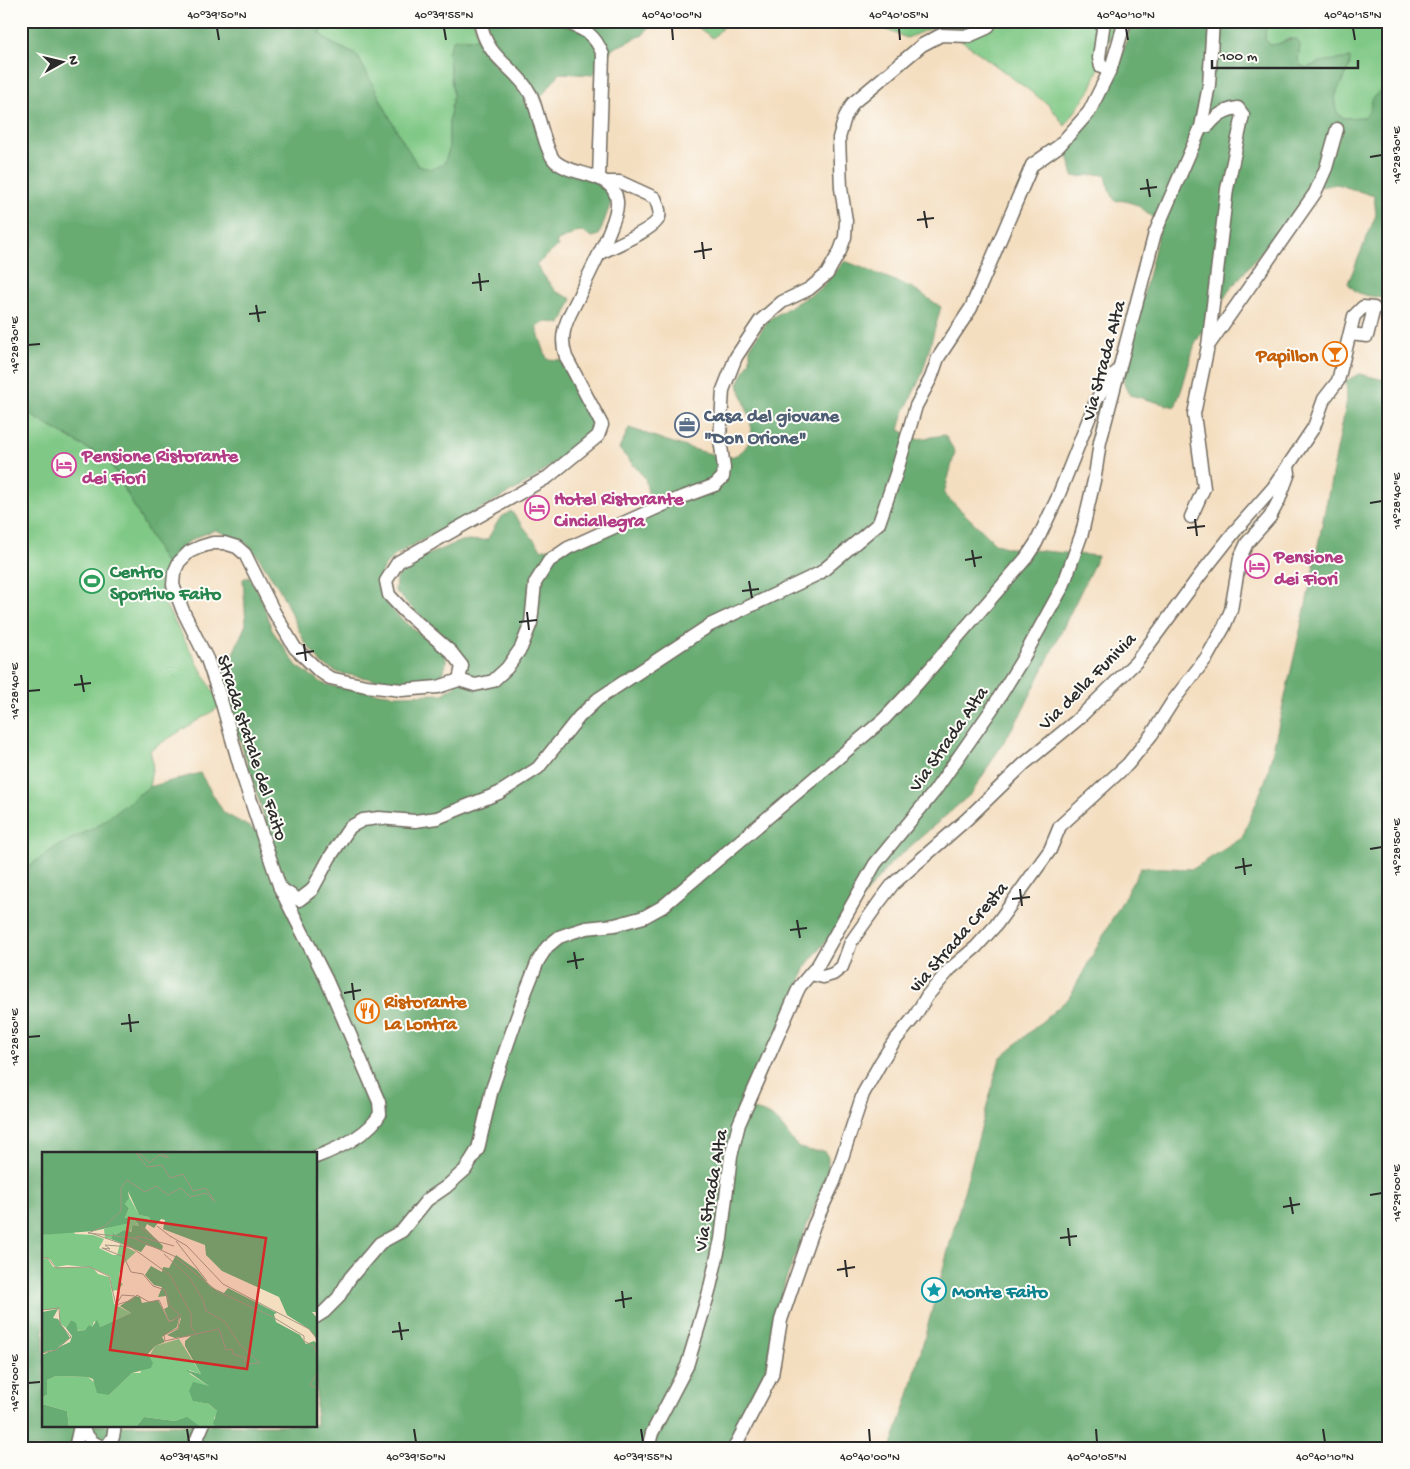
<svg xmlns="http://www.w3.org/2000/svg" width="1410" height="1469" font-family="'Gochi Hand',sans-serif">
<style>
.green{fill:#7fc885;stroke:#557a58}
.forest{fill:#67ac72;stroke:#496c4e;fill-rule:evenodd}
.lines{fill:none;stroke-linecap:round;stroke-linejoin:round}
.minor-casing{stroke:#716a5f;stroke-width:15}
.minor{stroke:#fff;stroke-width:12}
.ticks{fill:none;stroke:#2b2b2b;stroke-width:2}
.labels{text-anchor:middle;stroke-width:4;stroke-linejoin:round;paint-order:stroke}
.food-label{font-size:19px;font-weight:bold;fill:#c56008;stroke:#fdfcf7;text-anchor:end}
.street-label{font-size:19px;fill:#2b2b2b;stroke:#fdfcf7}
.service-label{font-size:19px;font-weight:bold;fill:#4e5e75;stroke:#fdfcf7;text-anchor:start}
.hotel-label{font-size:19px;font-weight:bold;fill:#b23c85;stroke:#fdfcf7;text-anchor:start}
.leisure-label{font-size:19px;font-weight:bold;fill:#27864d;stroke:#fdfcf7;text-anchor:start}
.culture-label{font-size:19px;font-weight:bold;fill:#0d838f;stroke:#fdfcf7;text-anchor:start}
.inset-road{fill:none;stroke:#a49684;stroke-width:1}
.view{fill:#d62828;fill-opacity:0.15;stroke:#d62828;stroke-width:2.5}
.inset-edge{fill:none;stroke:#2b2b2b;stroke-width:2.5}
.neatline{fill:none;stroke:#2b2b2b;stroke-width:2}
.ticks-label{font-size:12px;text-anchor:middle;fill:#2b2b2b}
</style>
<rect width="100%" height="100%" fill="#fdfcf7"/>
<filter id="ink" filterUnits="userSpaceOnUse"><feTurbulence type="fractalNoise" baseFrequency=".02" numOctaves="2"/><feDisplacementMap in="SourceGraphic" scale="10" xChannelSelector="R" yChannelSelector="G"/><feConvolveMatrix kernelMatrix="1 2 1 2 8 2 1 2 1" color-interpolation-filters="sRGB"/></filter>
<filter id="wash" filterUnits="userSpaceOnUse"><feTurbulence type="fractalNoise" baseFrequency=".0096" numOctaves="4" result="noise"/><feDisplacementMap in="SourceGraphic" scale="20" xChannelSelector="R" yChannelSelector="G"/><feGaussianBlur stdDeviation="1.12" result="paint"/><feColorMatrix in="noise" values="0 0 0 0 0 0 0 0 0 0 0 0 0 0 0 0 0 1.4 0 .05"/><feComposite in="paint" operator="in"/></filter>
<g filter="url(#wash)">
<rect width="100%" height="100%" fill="#f4dec0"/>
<g class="green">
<path d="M321 21H474L478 39H454L448 52 453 94 449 122V150L444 164 432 169 418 167 397 131 357 55 333 44 321 35Z"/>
<path d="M672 21H728L713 38 693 24 679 26Z"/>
<path d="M864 21H1117L1090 90 1065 126 1049 105 945 28H931L907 38Z"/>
<path d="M1266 21H1389V88C1364 98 1378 100 1365 117L1344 118 1338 114C1329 97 1342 80 1351 65L1320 62 1307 68 1300 65 1298 59 1300 45 1290 38 1277 45H1270L1265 40Z"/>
<path d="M21 409 110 462 167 567 160 595 221 706 150 750 153 763 149 787 96 827 56 847 21 872Z"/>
</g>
<g class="forest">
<path d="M21 21H321V35L333 44 357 55 397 131 418 166 432 169 444 164 449 150V122L453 94 448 52 454 39H478L494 64 521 90 530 104 547 156 605 187 612 200 599 235 593 237 580 231 556 242 558 246 536 265 555 291 572 299 561 324C551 322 544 320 536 327L547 359 561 360 593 414 595 427 591 434 531 481 397 554C390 561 383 566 380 575 371 600 411 627 428 640 435 645 444 650 446 659 447 667 442 674 438 680L426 683 383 681 339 673 322 664 304 641 280 590 259 558 246 543 216 530C189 539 183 543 167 567L110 462 21 409Z"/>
<path d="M486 21H660L651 24 643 35 612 49 593 75 560 73 538 100C518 76 493 52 486 21Z"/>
<path d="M1132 21H1266L1265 39 1270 45C1280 45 1287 38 1297 39L1300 45 1298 59 1300 65 1307 68 1320 62 1350 58C1352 78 1326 91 1338 114L1344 118 1365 117C1378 100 1363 98 1389 88V301C1373 293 1359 300 1348 283L1376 215 1374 196 1337 184 1314 188 1228 292 1195 343 1182 388 1175 407 1130 395 1125 387 1123 378 1161 224C1147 213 1134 198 1115 201L1109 189 1106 176C1095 171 1084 179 1073 176 1070 167 1071 159 1065 152L1066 145C1106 117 1119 65 1132 21Z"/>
<path d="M845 261 913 288 941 307 922 374 903 415 899 430 917 439 945 435 955 452 944 494 996 544 1010 548 1098 556 1022 712 972 793 891 863 807 964 750 1109C757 1111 767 1113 772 1117 796 1136 787 1153 824 1151L828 1157V1171L785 1282 774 1327 765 1375 726 1448H21V872L56 847 96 827 149 787 200 773 224 813 271 839 228 701 223 692 220 671 221 664 232 656 246 624 243 579 249 577 260 595 272 630 297 666 324 684 341 688 395 695 443 694 455 686 458 654 452 642 415 611 395 591 396 579 413 561 461 541 487 540 500 518 511 511 542 550 623 524 652 512 645 478 619 449 629 428C648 434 720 461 734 456 742 453 749 445 751 436 754 423 742 397 738 384L750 360V348L768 320 820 289ZM44 1153H316V1425H44Z"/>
<path d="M1359 374 1389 381V1448H891L909 1395 1000 1058 1069 998 1141 867 1193 869 1242 838 1267 776 1307 600 1347 400 1346 381Z"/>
</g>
</g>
<g filter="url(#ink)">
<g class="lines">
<defs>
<g id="minor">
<path d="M563 21C584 30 594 32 603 55L599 178"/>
<path d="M1104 21 1099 58 1101 67 1111 68"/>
<path d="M600 253C612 247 656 229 659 217 661 211 657 203 655 198L620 182H606"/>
<path d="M1208 346 1315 193 1326 168 1337 129"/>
<path d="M1191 517 1204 488 1194 414 1208 346 1227 189 1243 115 1238 108C1224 110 1217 115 1208 126L1201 127"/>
<path d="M459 680 475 685 493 681 507 668 521 648 531 623 535 583 549 561 568 548 672 501 715 485 723 477 724 468 720 439 723 390 736 357 760 321 782 302 809 289 827 274 840 251 845 237 846 221 841 188 839 138 845 117 853 103 922 45 941 35 969 36 987 28 992 21"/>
<path d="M459 680 462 666 451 652 404 611 389 595 386 581 398 562 548 477 598 436 602 425 566 357C563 348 562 340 564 331 566 319 574 307 579 296 588 276 598 257 607 237 611 226 618 213 617 201 614 171 574 177 556 162 546 155 538 110 531 95 516 66 486 60 480 21"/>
<path d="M280 888 299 900 312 890 330 857 350 827 363 820 379 818 415 821 437 818 499 793 538 768 579 717 598 699 710 625 820 573 879 523 896 474 916 406 931 378 938 358 971 308 1032 165 1059 146 1089 112 1111 68 1125 21"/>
<path d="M811 974 823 977 833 974 842 967 851 942 880 901 893 884 967 819 1024 764 1076 721 1136 662 1201 574 1235 531 1273 488 1314 427 1324 399 1338 381 1354 316 1363 307 1374 308 1367 336 1350 334"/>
<path d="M316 1157C337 1149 369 1134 380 1114L379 1102 327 981 280 888 242 774 221 700 207 659 183 611 173 585 174 573 179 562 189 552 200 547 213 543H224L237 547 245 554 274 612 295 648 318 670 330 678 366 686 402 690 438 687 459 680"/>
<path d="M316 1317 324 1312 338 1298 350 1278 380 1243 402 1231 427 1200 446 1187 465 1170 478 1149 492 1089 526 991 538 961 547 947 559 937 573 932 586 928 615 925 644 917 662 907 884 719 917 684 1026 558 1036 543 1057 499 1096 401 1108 379 1118 371"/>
<path d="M75 1448 80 1426C88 1436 93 1448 107 1446L113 1437 115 1425"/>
<path d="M193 1448 203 1425"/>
<path d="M648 1448 652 1433 687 1366 709 1292 721 1239 731 1156 739 1124 797 992 800 986 818 965 875 864 934 792 992 709 1022 660 1063 586 1082 533 1095 476 1100 442 1155 233 1201 127 1209 85 1213 21"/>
<path d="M734 1448 772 1375 781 1320 795 1279 814 1225 834 1182 863 1094 881 1062 893 1043 915 1016 927 996 950 969 976 947 996 925 1050 850 1060 826 1128 764 1152 734 1173 701 1207 657 1224 627 1231 610 1240 558 1247 543 1270 517 1279 500 1289 473 1288 466"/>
</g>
</defs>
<use href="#minor" class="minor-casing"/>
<use href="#minor" class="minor"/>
</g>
</g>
<path class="ticks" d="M217 28 219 40M444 28 446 40M672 28 673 40M899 28 900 40M1126 28 1128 40M1353 28 1355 40M1370 157 1382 155M1147 179 1150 197M1140 189 1157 187M924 211 927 228M917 220 934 218M702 242 704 259M694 252 712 249M479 273 481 291M472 283 489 281M256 305 259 322M249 314 266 312M28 345 40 344M1370 503 1382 501M1195 519 1197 536M1187 528 1205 526M972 550 975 567M965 560 982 557M749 581 752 598M742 591 759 589M527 612 529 630M519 622 537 620M304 644 306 661M296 654 314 651M81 675 84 692M74 685 91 683M28 691 40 690M1370 849 1382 847M1243 858 1245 875M1235 868 1252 865M1020 889 1022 906M1012 899 1030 897M797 920 800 938M790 930 807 928M574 952 577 969M567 962 584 959M352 983 354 1000M344 993 361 990M129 1014 131 1032M121 1024 139 1022M28 1037 40 1036M1370 1195 1382 1193M1290 1197 1293 1214M1283 1207 1300 1204M1068 1228 1070 1246M1060 1238 1077 1236M845 1260 847 1277M837 1270 855 1267M622 1291 624 1308M615 1301 632 1298M399 1322 402 1340M392 1332 409 1330M28 1383 40 1382M187 1429 189 1442M414 1429 416 1442M641 1429 643 1442M869 1429 870 1442M1096 1429 1097 1442M1323 1429 1325 1442"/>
<defs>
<symbol id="bar-ring" viewBox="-11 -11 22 22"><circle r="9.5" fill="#fdfcf7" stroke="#e8710a" stroke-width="1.5"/><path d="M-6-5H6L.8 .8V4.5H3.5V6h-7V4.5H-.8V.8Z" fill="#e8710a"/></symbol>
<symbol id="office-ring" viewBox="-11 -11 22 22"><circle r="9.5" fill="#fdfcf7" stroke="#5c6f8a" stroke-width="1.5"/><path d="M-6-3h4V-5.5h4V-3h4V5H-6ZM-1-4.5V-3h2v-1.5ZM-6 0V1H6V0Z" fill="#5c6f8a"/></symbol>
<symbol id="hotel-ring" viewBox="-11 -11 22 22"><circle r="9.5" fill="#fdfcf7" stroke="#d1479c" stroke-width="1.5"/><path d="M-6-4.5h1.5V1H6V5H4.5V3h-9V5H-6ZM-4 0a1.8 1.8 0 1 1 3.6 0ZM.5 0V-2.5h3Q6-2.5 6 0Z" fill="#d1479c"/></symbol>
<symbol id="stadium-ring" viewBox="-11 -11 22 22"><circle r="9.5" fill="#fdfcf7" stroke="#2e9e5b" stroke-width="1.5"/><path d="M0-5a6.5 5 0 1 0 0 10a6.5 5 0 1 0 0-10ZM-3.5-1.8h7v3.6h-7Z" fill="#2e9e5b"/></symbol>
<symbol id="restaurant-ring" viewBox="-11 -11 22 22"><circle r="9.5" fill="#fdfcf7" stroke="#e8710a" stroke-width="1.5"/><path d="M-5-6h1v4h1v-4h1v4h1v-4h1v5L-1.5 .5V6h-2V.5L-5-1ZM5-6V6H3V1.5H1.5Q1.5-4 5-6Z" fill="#e8710a"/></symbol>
<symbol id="sight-ring" viewBox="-11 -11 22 22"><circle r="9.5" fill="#fdfcf7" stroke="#0f9aa8" stroke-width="1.5"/><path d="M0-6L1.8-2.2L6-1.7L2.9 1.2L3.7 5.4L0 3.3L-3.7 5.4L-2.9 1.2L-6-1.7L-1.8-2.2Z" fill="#0f9aa8"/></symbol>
</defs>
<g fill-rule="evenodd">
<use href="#bar-ring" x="1321" y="340" width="28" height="28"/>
<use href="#office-ring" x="673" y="411" width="28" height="28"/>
<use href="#hotel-ring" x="50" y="451" width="28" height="28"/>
<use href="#hotel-ring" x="523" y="494" width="28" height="28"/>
<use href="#hotel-ring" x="1243" y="552" width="28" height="28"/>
<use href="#stadium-ring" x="78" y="567" width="28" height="28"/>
<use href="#restaurant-ring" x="353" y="997" width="28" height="28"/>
<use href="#sight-ring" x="920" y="1276" width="28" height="28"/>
</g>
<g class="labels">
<g class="food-label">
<text x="1318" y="361">Papillon</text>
<text x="384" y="1007" text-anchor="start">Ristorante<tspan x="384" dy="22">La Lontra</tspan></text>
</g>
<g class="street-label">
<text transform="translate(1102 360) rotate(-75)" y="7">Via Strada Alta</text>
<text transform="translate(1086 680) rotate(-45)" y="7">Via della Funivia</text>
<text transform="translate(947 738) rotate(-55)" y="7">Via Strada Alta</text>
<text transform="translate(254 747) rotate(72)" y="7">Strada statale del Faito</text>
<text transform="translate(957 936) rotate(-49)" y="7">via Strada Cresta</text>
<text transform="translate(709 1190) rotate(-80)" y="7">Via Strada Alta</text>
</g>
<g class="service-label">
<text x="704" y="421">Casa del giovane<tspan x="704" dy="22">"Don Orione"</tspan></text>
</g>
<g class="hotel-label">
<text x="82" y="461">Pensione Ristorante<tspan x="82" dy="22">dei Fiori</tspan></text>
<text x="554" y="504">Hotel Ristorante<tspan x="554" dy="22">Cinciallegra</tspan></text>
<text x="1274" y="562">Pensione<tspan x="1274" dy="22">dei Fiori</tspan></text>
</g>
<g class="leisure-label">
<text x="110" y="577">Centro<tspan x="110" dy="22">Sportivo Faito</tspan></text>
</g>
<g class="culture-label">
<text x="952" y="1297">Monte Faito</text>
</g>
</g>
<g transform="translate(42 1152)">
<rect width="275" height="275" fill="#f4dec0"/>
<path d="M84 39 97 63 107 65V69L95 71 97 74 92 73 88 80 82 78 73 83V80L69 87 63 86 62 77 88 69 83 66 87 56 83 52 86 47ZM31 79 33 82 51 83 62 87 57 96 71 103H75L78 92 94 100 83 110 77 122V129L81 132 76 138 70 139 68 124 51 116 25 113 14 115 8 107 0 106V83ZM0 107H6L11 115 51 116 56 122 67 125 72 152 89 161 58 175 52 169 50 176 37 179 29 168 24 176 18 171V157L0 158ZM137 187 159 222 147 218 148 222 167 234H160L152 249 167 252 176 260 172 266 174 275H159L143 266 133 269 102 265 94 275H27L25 259 0 252V245L5 243V228L14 224 46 225 67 243 90 221H98L113 194Z" fill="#7fc885"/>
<path d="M0 0H275V160H270L275 166V187L267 177 245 163 237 145 180 119 164 103 163 93 121 77 123 68 119 67 112 76 105 72 103 76 121 94 120 98 104 93 99 100 69 87 72 80 73 83 82 78 89 80 91 73 97 74 94 68 108 69 107 65 97 63 86 39 87 46 83 52 87 56 83 66H88L87 71 52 79 0 83ZM134 103 155 118 169 135 182 141 186 136 235 161 232 162 234 170 258 183 264 192 272 189 275 192V275H174L171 272 175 259 167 252 151 249 147 239 151 230 167 234 144 218 159 222 143 194V189L149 184 133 186 125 183 136 177 139 166 127 169 122 157 126 155 124 144 116 145 120 135 112 133 103 123 109 114 120 120 121 115 127 116ZM93 144 98 145 100 151 116 148 127 170 137 166 135 175 120 185 123 190 113 194 106 202 111 211 109 216 90 221 67 243 55 241 51 227 46 225 14 224 5 228V243L0 245V203L28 190 30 184 24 176 29 168 34 171 36 179 43 178 47 173 50 175 55 168 58 175 89 161 78 154ZM16 157 11 166 16 167 28 186 14 197 0 201V160ZM0 252 25 259 27 275H0ZM102 265 133 269 145 265 159 275H94Z" fill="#67ac72"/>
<path class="inset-road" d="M119 0 127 6 117 3 107 11 100 3 94 1 105 15 120 13 128 26 141 22 151 39 164 36 173 50 164 41 148 45 139 36 126 43 114 34 103 40 85 28 79 36V59L63 74 46 81 92 86 132 104 175 139 229 164 262 184V189L272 194 275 204M115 74 129 85M98 75 116 89M49 81 89 95 128 123 149 162V175L155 183M128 84 145 94 181 132 267 177 275 187M96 87 95 84 132 94M134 89 165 129M89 95 63 93 68 97 60 96 82 105 89 120 101 122 111 134 123 138 128 154 138 163 136 176 122 183 123 189 177 177 184 198 190 197 191 202 204 206 202 209 208 212 218 211 198 193 183 170 164 159 161 148 147 125 122 102M0 106H6L14 116 48 115 67 124 74 153 90 148 95 143 107 150 117 148 127 170 137 164M74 153 80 143 93 144M0 158 17 156 18 172 29 185 14 198 0 201M275 221 268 233 275 236"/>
<path class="view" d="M87 66 224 86 205 217 68 198Z"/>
<rect width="275" height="275" class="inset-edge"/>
</g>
<rect width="1410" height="1469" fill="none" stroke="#fdfcf7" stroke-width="55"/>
<g transform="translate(62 62) rotate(82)" stroke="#fdfcf7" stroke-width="4" paint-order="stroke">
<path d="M0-4L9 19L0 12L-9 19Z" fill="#2b2b2b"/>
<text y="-8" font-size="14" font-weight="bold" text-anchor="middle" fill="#2b2b2b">N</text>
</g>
<path d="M1212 60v8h146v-8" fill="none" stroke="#2b2b2b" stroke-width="2.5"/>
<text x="1220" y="60" font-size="15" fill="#2b2b2b" stroke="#fdfcf7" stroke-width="4" paint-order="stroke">100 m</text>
<rect x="28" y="28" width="1354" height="1414" class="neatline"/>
<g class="ticks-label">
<text x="217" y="18">40°39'50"N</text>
<text x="444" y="18">40°39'55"N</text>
<text x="672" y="18">40°40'00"N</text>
<text x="899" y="18">40°40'05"N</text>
<text x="1126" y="18">40°40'10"N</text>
<text x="1353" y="18">40°40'15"N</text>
<text transform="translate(1396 155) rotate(-90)" y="4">14°28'30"E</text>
<text transform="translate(14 345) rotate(-90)" y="4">14°28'30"E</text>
<text transform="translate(1396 501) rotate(-90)" y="4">14°28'40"E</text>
<text transform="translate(14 691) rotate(-90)" y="4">14°28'40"E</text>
<text transform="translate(1396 847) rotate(-90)" y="4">14°28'50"E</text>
<text transform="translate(14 1037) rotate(-90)" y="4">14°28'50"E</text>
<text transform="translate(1396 1193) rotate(-90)" y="4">14°29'00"E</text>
<text transform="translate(14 1383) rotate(-90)" y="4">14°29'00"E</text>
<text x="189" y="1460">40°39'45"N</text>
<text x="416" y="1460">40°39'50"N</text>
<text x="643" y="1460">40°39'55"N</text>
<text x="870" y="1460">40°40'00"N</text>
<text x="1097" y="1460">40°40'05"N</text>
<text x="1325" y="1460">40°40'10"N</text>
</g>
</svg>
